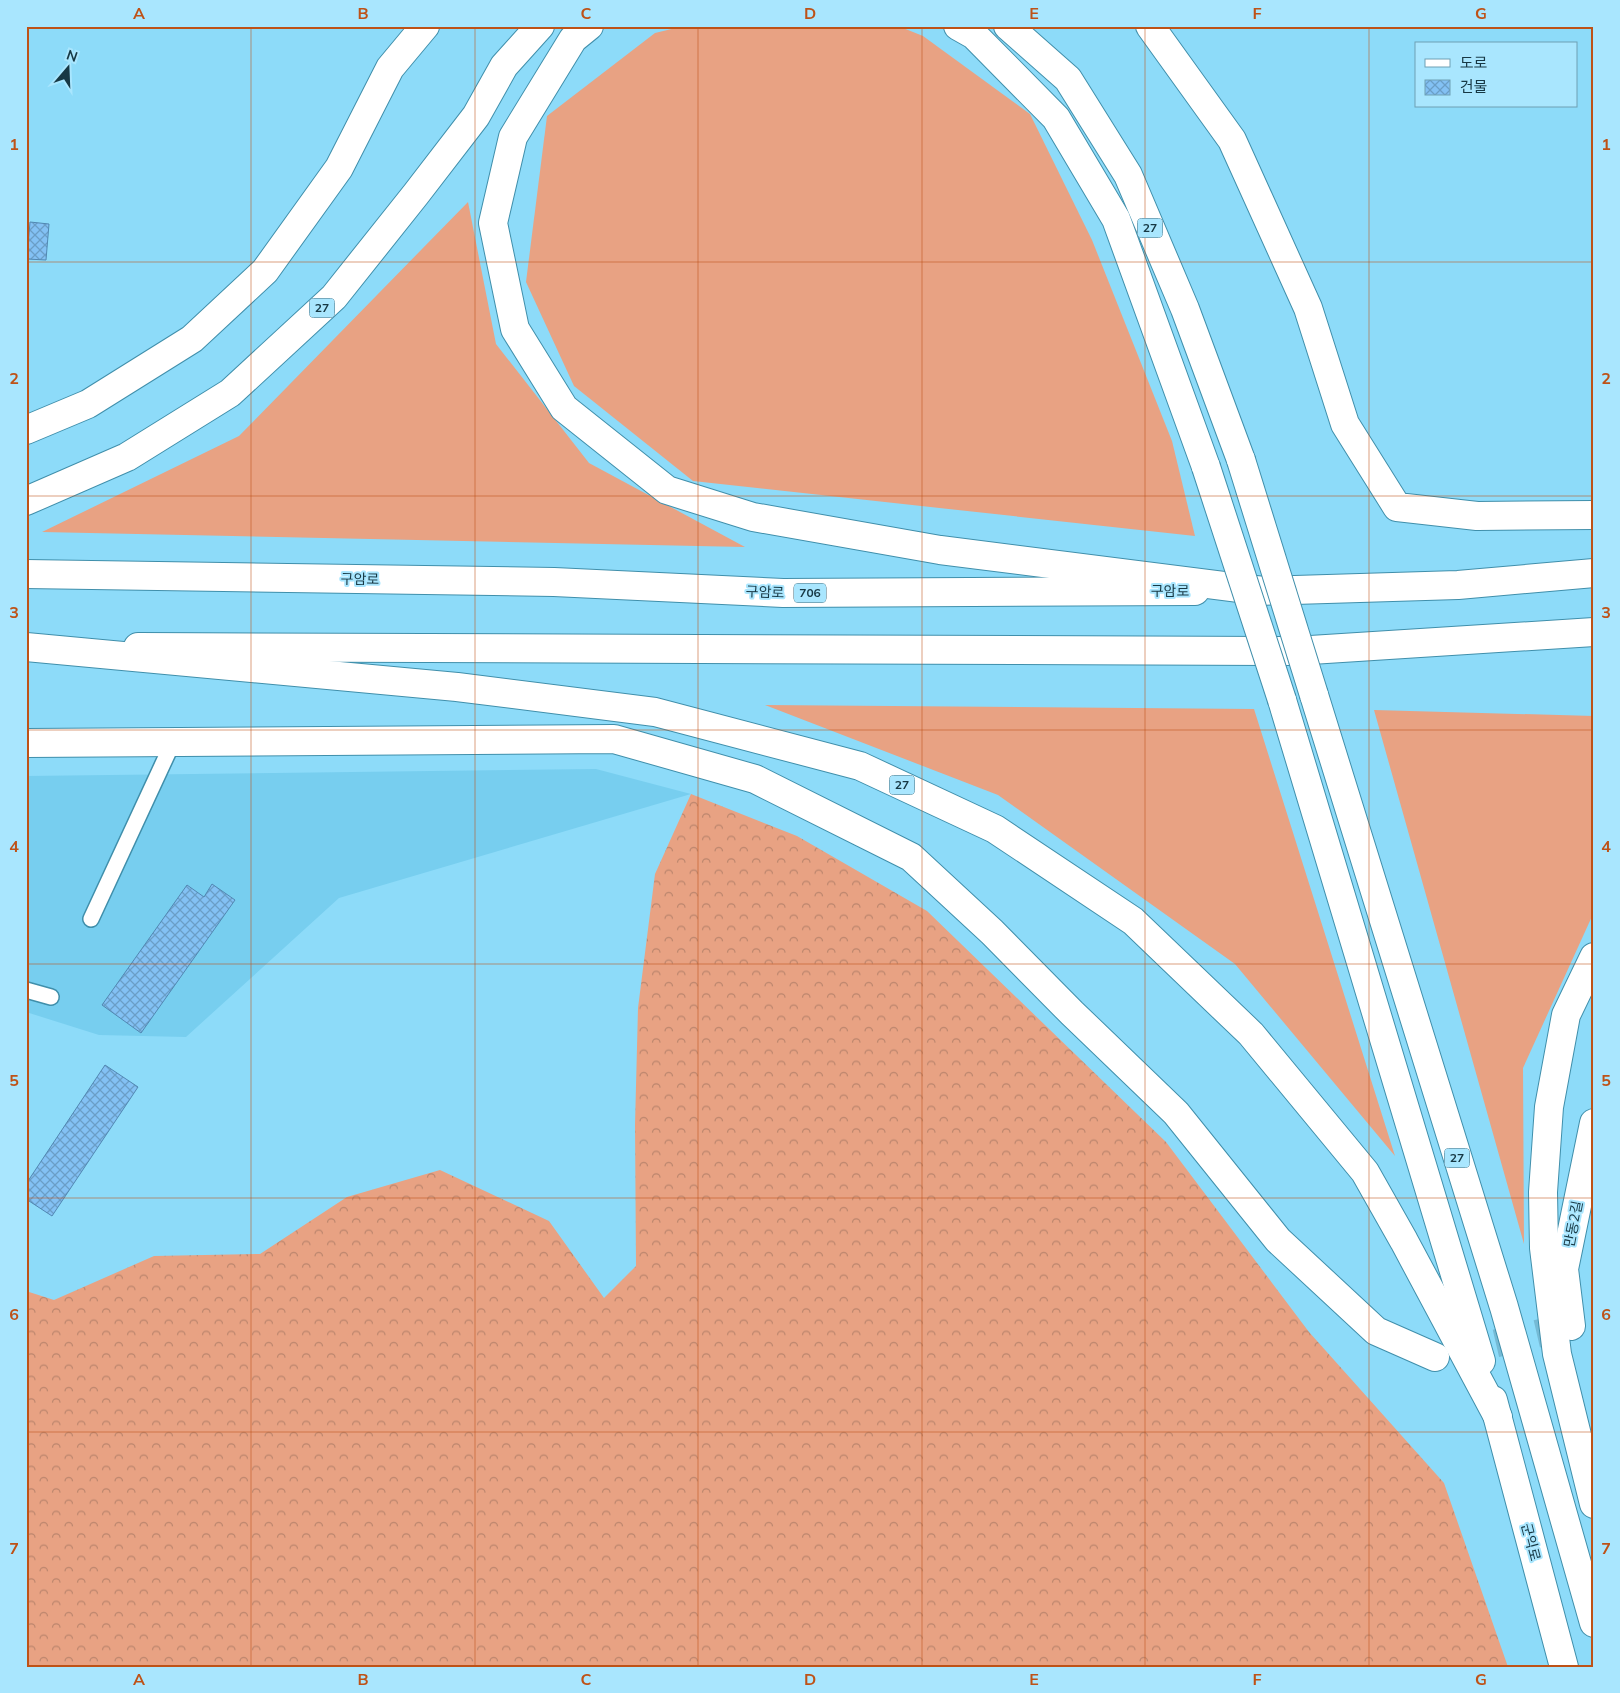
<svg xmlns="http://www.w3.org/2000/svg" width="1620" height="1693" font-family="Mulish,'Noto Sans KR',sans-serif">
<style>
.built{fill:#77ceef}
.grass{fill:#e8a283}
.forest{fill:url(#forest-crowns)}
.building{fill:url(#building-cross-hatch);stroke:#5187b2}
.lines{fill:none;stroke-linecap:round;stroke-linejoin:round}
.minor-tunnel{stroke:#75bad5;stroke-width:28;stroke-dasharray:28 14;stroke-linecap:butt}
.service-casing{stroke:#408fab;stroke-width:18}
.minor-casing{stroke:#408fab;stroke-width:30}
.primary-casing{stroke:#408fab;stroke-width:30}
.trunk-casing{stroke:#408fab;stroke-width:30}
.service{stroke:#fff;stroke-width:15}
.minor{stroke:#fff;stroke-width:28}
.primary{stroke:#fff;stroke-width:28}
.trunk{stroke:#fff;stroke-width:28}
.trunk-bridge-casing{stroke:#408fab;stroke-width:30;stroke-linecap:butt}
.trunk-bridge{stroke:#fff;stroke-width:28}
.grid{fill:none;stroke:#be5217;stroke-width:1;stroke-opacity:0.55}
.labels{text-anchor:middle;stroke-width:4;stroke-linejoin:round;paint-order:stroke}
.shield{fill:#a9e6fe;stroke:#436c7c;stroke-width:1}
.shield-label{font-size:12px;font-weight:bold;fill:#173844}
.street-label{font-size:14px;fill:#173844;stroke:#a9e6fe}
.neatline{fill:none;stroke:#be5217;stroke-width:2}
.grid-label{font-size:16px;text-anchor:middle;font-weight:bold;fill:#be5217}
</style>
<defs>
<pattern id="forest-crowns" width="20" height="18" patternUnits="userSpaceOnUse" patternTransform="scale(1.25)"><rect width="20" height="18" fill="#e8a283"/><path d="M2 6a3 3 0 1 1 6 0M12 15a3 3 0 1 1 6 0" fill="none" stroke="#bb856d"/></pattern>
<pattern id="building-cross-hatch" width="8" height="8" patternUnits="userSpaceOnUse" patternTransform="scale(1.25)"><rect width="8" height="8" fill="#83c1f4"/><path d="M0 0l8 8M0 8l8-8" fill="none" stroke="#6a9ec7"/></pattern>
</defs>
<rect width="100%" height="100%" fill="#8ddbf9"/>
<path class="built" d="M596 769 691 794 339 898 186 1037 99 1035 26 1012V776Z"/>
<g class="grass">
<path d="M684 26H898L923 36 1030 114 1092 240 1172 441 1195 536 693 481 574 386 526 282 547 116 655 33Z"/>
<path d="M468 202 496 344 589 463 745 547 42 532 239 436Z"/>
<path d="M765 705 1254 709 1395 1156 1235 964 998 795Z"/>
<path d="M1374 710 1594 716V912L1523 1068 1524 1244Z"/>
</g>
<path class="forest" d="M691 794 797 836 927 911 1166 1142 1309 1332 1444 1483 1508 1667H26V1291L54 1300 154 1256 260 1254 347 1197 440 1170 549 1221 604 1298 636 1266 635 1125 638 1008 655 874Z"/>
<g class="building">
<path d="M30 222 49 224 46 260 27 259Z"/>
<path d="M212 884 235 900 141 1033 102 1005 187 885 204 897Z"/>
<path d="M105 1065 138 1087 52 1216 26 1199V1184Z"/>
</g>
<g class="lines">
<path class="minor-tunnel" d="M1455 1353 1571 1326"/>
<defs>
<g id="service">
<path d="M91 919 173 742"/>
<path d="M26 990 51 997"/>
</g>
<g id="minor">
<path d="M1150 26 1232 140 1308 308 1345 424 1397 507 1477 516 1594 515"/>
<path d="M26 430 88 404 192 339 265 271 339 168 390 68 425 26"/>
<path d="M26 743 614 739 755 779 911 857 992 932 1072 1013 1176 1113 1278 1240 1376 1331 1435 1357"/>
<path d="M1571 1326 1564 1269 1594 1123"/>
</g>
<g id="primary">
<path d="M26 574 554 582 783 593 1195 591"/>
<path d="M1258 591 1458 585 1594 573"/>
<path d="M138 647 1295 651 1594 632"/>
</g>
<g id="trunk">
<path d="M589 26 573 39 513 137 493 223 515 329 564 408 667 490 753 517 940 550 1263 591"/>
<path d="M958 26 974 35 1056 118 1116 219 1206 467"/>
<path d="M1008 26 1068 79 1128 175 1185 309 1241 460"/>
<path d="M26 501 127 457 230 393 334 297 416 194 476 116 504 66 540 26"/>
<path d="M26 647 457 687 655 712 860 766 995 829 1133 921 1251 1034 1365 1172 1404 1241 1498 1417"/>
<path d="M1314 695 1504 1307 1594 1623"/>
<path d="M1282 700 1481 1361"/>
<path d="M1594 957 1566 1015 1549 1107 1543 1192 1544 1248 1557 1354 1594 1504"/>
<path d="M1493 1400 1564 1667"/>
</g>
</defs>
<use href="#service" class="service-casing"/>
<use href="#minor" class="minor-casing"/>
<use href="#primary" class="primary-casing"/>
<use href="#trunk" class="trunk-casing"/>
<use href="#service" class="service"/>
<use href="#minor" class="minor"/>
<use href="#primary" class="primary"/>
<use href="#trunk" class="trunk"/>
<defs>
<g id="trunk-bridge">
<path d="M1241 460 1314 695"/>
<path d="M1206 467 1282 700"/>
</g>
</defs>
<use href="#trunk-bridge" class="trunk-bridge-casing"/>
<use href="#trunk-bridge" class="trunk-bridge"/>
</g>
<path class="grid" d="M251 26V1667M475 26V1667M698 26V1667M922 26V1667M1145 26V1667M1369 26V1667M26 262H1594M26 496H1594M26 730H1594M26 964H1594M26 1198H1594M26 1432H1594"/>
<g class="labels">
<g class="shield">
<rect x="1137.5" y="218.5" width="25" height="19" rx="4"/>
<rect x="309.5" y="298.5" width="25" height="19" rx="4"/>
<rect x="794" y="583.5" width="32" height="19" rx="4"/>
<rect x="889.5" y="775.5" width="25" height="19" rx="4"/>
<rect x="1444.5" y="1148.5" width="25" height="19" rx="4"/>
</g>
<g class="shield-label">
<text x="1150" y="232">27</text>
<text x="322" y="312">27</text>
<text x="810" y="597">706</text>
<text x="902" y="789">27</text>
<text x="1457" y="1162">27</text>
</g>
<g class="street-label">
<text transform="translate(360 579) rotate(1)" y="5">구암로</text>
<text x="1170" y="596">구암로</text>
<text transform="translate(765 592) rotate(2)" y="5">구암로</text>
<text transform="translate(1573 1224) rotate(-79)" y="5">만동2길</text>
<text transform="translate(1531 1542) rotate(75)" y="5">군익로</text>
</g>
</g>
<rect width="1620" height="1693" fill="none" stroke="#a9e6fe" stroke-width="55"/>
<rect x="1415" y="42" width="162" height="65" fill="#a9e6fe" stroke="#6fa0b4"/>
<rect x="1425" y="59" width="25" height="8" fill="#ffffff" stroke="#6fa0b4"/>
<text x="1460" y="68" font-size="15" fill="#173844">도로</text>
<rect x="1425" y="80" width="25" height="15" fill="url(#building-cross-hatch)" stroke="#6fa0b4"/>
<text x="1460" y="92" font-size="15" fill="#173844">건물</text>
<g transform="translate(68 68) rotate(19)" stroke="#a9e6fe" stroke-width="4" paint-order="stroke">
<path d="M0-4L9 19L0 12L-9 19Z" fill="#173844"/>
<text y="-8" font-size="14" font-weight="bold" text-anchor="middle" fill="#173844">N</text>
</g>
<rect x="28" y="28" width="1564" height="1638" class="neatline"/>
<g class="grid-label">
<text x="139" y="19">A</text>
<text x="363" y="19">B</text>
<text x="586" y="19">C</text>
<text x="810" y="19">D</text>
<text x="1034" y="19">E</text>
<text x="1257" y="19">F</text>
<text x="1481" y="19">G</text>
<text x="14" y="150">1</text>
<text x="1606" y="150">1</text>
<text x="14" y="384">2</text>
<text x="1606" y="384">2</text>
<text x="14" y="618">3</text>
<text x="1606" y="618">3</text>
<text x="14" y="852">4</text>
<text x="1606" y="852">4</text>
<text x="14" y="1086">5</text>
<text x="1606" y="1086">5</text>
<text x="14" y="1320">6</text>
<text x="1606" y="1320">6</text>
<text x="14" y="1554">7</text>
<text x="1606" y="1554">7</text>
<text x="139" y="1685">A</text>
<text x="363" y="1685">B</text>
<text x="586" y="1685">C</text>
<text x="810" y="1685">D</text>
<text x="1034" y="1685">E</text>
<text x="1257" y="1685">F</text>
<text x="1481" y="1685">G</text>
</g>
</svg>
